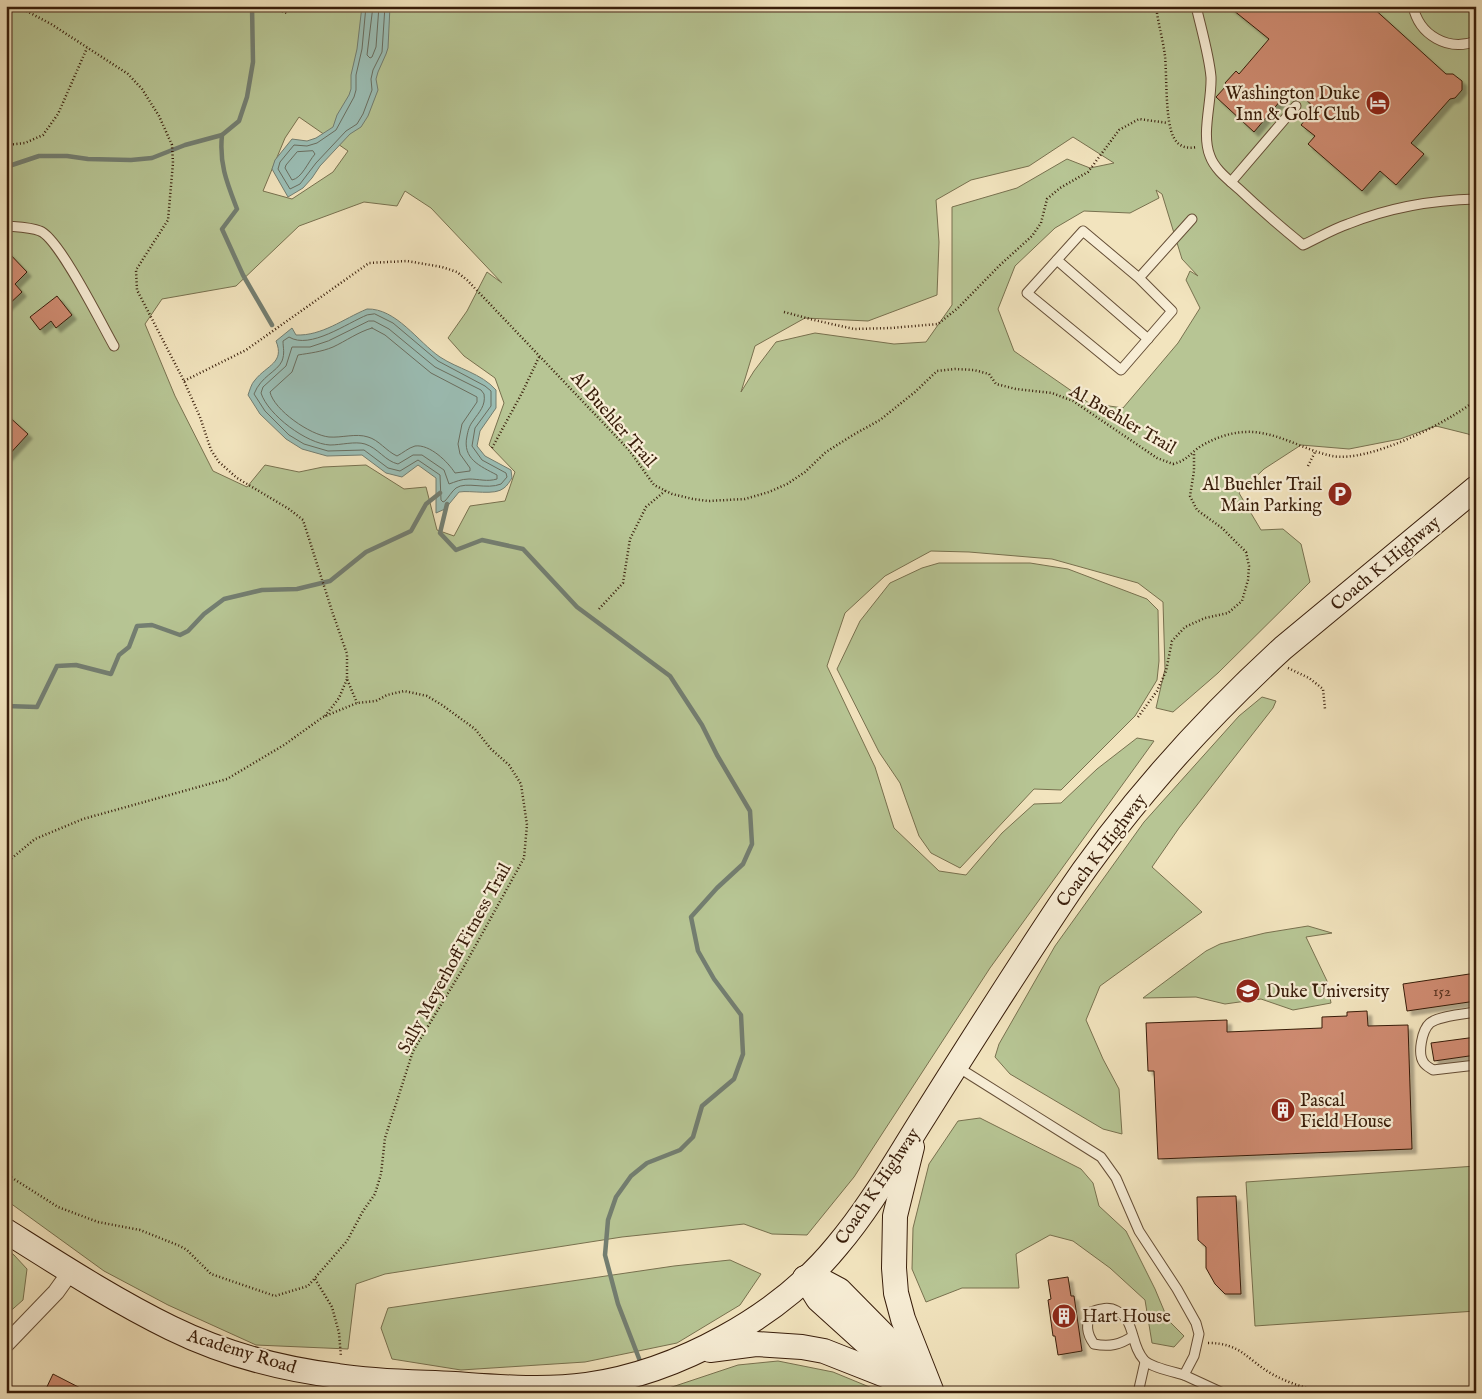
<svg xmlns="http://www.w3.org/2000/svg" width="1482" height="1399" font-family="'IM FELL English',serif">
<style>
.green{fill:#b7c594;stroke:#78714f;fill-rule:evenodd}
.water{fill:#9bbeb5;stroke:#737e71}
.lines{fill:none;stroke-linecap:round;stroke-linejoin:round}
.shore{stroke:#6a6e60;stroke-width:1}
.stream{stroke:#737e71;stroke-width:4.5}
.building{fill:#ce8b71;stroke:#381d0a;filter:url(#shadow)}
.service-casing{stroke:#664f37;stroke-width:11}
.minor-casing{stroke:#664f37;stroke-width:18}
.secondary-casing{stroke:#381d0a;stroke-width:26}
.path{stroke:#381d0a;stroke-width:2.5;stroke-dasharray:1 2.5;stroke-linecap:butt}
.service{stroke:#f7edd5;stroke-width:9}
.minor{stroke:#f7edd5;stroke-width:16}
.secondary{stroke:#f7edd5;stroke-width:24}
.labels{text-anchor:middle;stroke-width:4.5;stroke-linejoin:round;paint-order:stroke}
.number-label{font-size:15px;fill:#5e3824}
.poi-label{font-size:18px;fill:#381d0a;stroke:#f7edd5;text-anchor:start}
.street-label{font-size:18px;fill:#381d0a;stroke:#f7edd5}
</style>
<defs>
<filter id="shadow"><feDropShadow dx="4.5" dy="4.5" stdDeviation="1" flood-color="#0004"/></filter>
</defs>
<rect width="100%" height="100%" fill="#f2e4be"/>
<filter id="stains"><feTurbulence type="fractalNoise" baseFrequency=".004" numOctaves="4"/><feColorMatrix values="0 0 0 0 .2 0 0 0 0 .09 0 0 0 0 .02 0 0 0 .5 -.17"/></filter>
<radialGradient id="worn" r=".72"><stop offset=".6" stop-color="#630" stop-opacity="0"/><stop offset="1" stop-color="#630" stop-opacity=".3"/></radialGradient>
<g class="green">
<path d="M6 6H1476V438L1468 434 1436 426 1400 439 1349 449 1301 445 1264 469 1239 493 1261 530 1283 529 1301 544 1310 582 1218 673 1173 712 1156 708 1165 669 1163 602 1138 583 1052 559 969 552 931 551 885 576 845 613 827 666 875 767 894 828 939 871 966 875 1002 833 1034 804 1061 803 1097 769 1137 738 1154 741 990 968 854 1177 807 1235 772 1234 744 1224 622 1237 385 1274 356 1284 348 1349 256 1345 168 1305 104 1271 6 1200ZM299 117 348 151 333 172 292 199 263 191 285 138ZM1073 137 1114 163 1090 168 1067 159 1017 188 952 207V305L926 342 894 344 815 333 776 342 754 371 741 392 755 346 805 318 868 321 937 295 939 242 936 200 971 180 1029 166ZM1156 190 1162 194 1182 259 1198 276 1190 271 1186 280 1200 308 1178 343 1123 408 1089 403 1014 351 998 309 1015 266 1055 228 1084 211 1130 213 1159 198ZM405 191 431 208 502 283 487 272 467 311 448 338 464 356 495 378 504 403 489 445 515 472 505 501 470 506 454 536 437 530 426 487 404 489 366 465 323 467 299 472 265 465 247 487 213 471 175 396 145 324 162 299 236 286 299 226 364 202 397 206Z"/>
<path d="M939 563H1030L1068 569 1147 599 1158 610 1159 661 1157 680 1135 716 1061 790 1034 789 960 868 931 853 919 836 900 783 879 752 837 669 860 621 890 583 922 568Z"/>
<path d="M1262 697 1276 701 1273 708 1179 828 1152 867 1202 912 1100 986 1086 1020 1103 1059 1119 1089 1122 1134 1103 1129 1010 1074 995 1057 999 1044 1055 946 1144 822 1239 716Z"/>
<path d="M1308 926 1332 933 1306 937 1327 981 1331 1003 1293 1010 1261 999 1225 1004 1196 997 1143 998 1206 951 1220 944 1265 933Z"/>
<path d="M980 1118 1081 1169 1093 1183 1099 1206 1126 1231 1155 1289 1168 1320 1184 1336 1174 1347 1152 1343 1145 1300 1110 1268 1073 1241 1050 1235 1016 1254 1019 1288H962L926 1302 912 1269 913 1228 929 1164 958 1121Z"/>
<path d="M1476 1166V1311L1255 1326 1246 1182Z"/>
<path d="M6 1249 14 1255 27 1269 23 1300 6 1315Z"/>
<path d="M730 1260 761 1274 740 1305 677 1343 585 1362 461 1370 392 1359 381 1328 388 1308 674 1266Z"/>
<path d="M778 1361 833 1372 884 1393H650L660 1391 738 1365Z"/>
</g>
<g class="water">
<path d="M362 6H390L388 48 386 54 378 72 376 79 378 90 368 116 361 127 350 134 320 166 312 178 303 188 288 197 272 169 275 160 292 139 307 141 316 138 333 127 337 115 349 95 351 89V75L357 49Z"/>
<path d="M367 309C396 308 418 342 440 357 458 369 481 373 496 390V408L480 431 477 446 485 456 511 470 512 478C510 481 507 486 504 488 495 496 471 490 459 492L445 509 436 513V478L418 465 402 477 386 473 362 455 327 456 302 449 286 439 260 414 248 395C250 390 251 384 255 380 267 365 285 363 276 341L292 328 296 335C322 336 343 319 367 309Z"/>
</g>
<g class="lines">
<g class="shore">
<path d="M366 6 362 49 356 75V90L354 97 336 130 317 143 307 146 294 145 280 162 278 169 290 189 300 184 316 163 346 131 357 124 363 114 372 90 371 79 373 70 382 52 385 6"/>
<path d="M373 6 367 55 370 58 372 57 376 47 379 6"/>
<path d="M313 151 315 154C308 162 302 178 292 180L285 168 286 165 297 152Z"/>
<path d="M375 314 393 323 438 361 485 386 491 391V406L475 428 472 446 482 460 506 473 507 477 501 484C487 490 466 481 456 488 452 491 448 498 445 501L443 502 441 500 440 475 418 460 400 471 388 468 364 450 328 451 304 444 289 435 265 411 254 394C261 376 277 372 282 361 285 353 283 348 283 341L289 337C310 350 347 323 367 315Z"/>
<path d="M369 321H374L389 329 435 367 481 390 484 394C486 406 479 412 473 421 469 426 468 431 467 436 462 459 480 466 497 475V479C487 482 479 479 469 479 461 479 455 482 449 484L444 470 422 455H413L398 464C385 461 378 448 365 444 355 441 341 445 330 445 307 444 268 415 261 393L263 387 286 366 292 347H310L328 341Z"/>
<path d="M372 328 385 335 431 373 477 397V402L462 424 458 444 460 454 470 468V471L455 473C448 462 430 444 415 446 408 448 403 453 397 456 386 451 379 440 368 437 356 433 342 438 329 437 310 435 274 410 270 392L292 372 298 355C310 353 321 352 333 347 346 341 358 332 372 328Z"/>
</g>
<g class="stream">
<path d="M252 6 253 62 247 97 239 121 222 135C219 164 227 183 237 209L222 229 243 275 272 325"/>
<path d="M6 167 39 156H67L88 159 131 160 152 158 185 145 222 135"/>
<path d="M447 504 440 533 456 550 482 540 523 549 577 607 670 676 702 725 717 755 750 811 752 844 743 864 717 888 691 917 698 951 714 979 741 1015 743 1054 734 1079 702 1106 693 1137 680 1150 647 1163 631 1176 616 1197 608 1220 605 1255 618 1304 640 1361"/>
<path d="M6 706 37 707 57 666 76 665 111 674 119 655 129 647 137 626 152 625 180 635 188 631 204 614 224 599 262 590 297 589 330 581 366 552 411 531 426 504 440 493"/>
<path d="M649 1393V1392"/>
</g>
</g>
<g class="building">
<path d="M1228 6H1371L1446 74H1453L1462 81V90L1455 98 1450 99 1411 143 1424 154 1396 185 1380 171 1362 191 1308 144 1315 136 1301 125 1315 108 1292 87 1254 132 1216 97 1227 85 1225 83 1236 71 1239 74 1269 39Z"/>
<path d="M6 250 27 272 15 284 22 292 6 307Z"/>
<path d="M57 296 72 315 56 328 51 321 40 330 30 317Z"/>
<path d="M6 414 28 434 6 458Z"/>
<path d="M1476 973V1001L1407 1011 1403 984Z"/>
<path d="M1367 1011 1368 1026 1408 1025 1412 1149 1158 1159 1154 1071H1148L1146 1023 1227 1020V1032L1322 1028V1017L1347 1016V1012Z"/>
<path d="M1476 1037V1055L1434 1061 1431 1043Z"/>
<path d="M1236 1196 1241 1294H1225L1215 1284 1206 1268V1247L1198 1240 1197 1197Z"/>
<path d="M1068 1277 1071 1296H1074L1082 1351 1058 1355 1055 1336H1053L1048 1300 1051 1299 1048 1280Z"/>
<path d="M53 1374 90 1393H44Z"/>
</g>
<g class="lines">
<defs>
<g id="service">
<path d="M1196 6C1201 28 1209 55 1211 77 1212 101 1201 134 1210 156 1215 170 1229 180 1240 190 1260 209 1281 227 1303 245 1318 238 1333 229 1348 224 1388 208 1433 200 1476 199"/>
<path d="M1413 6C1419 35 1448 52 1476 41"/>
<path d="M1231 182 1296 106"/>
<path d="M6 226C17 227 30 227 40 231 59 238 102 325 114 346"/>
<path d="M1057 260 1148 339"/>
<path d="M1139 278 1172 311 1121 370 1027 293 1083 231 1139 278 1192 219"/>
<path d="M1476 1012C1464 1014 1439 1016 1430 1023 1422 1030 1417 1054 1424 1063 1426 1066 1430 1068 1433 1070L1476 1065"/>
<path d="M956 1066 1101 1157 1116 1178 1139 1231 1177 1289 1196 1323 1199 1334 1194 1356 1184 1375 1223 1393"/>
<path d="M1133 1336C1120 1345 1109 1347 1094 1344 1086 1333 1086 1324 1091 1312 1100 1309 1108 1306 1117 1311 1136 1321 1130 1345 1144 1360 1150 1367 1174 1372 1184 1375"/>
<path d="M1138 1393 1145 1362"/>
</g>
<path id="minor" d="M6 1344 56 1292 71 1271"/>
<g id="secondary">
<path d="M912 1147 895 1216 894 1268 896 1293 903 1319 931 1390"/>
<path d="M6 1231C60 1265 114 1300 171 1328 222 1353 282 1369 338 1376 377 1382 416 1382 455 1384 498 1387 544 1391 587 1385 678 1372 779 1317 837 1246 871 1206 897 1159 925 1115 969 1045 1014 974 1060 905 1123 810 1198 726 1283 648L1476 488"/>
<path d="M805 1278 824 1282 839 1290 913 1365 920 1374"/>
<path d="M805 1278 818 1299 902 1375"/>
<path d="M710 1350 756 1344 802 1347 824 1351 923 1390"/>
</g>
</defs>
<use href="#service" class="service-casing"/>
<use href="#minor" class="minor-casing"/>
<use href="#secondary" class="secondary-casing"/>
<g class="path">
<path d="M17 6 51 24 128 74 142 89 159 116 172 145 173 163 168 220 136 270 137 290 184 381 200 417 211 450 219 462 237 478 289 509 303 520 332 611 347 654V679L357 703"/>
<path d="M278 6 281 11 287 13 292 6"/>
<path d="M1156 6C1158 23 1163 40 1165 56 1167 77 1165 122 1174 138 1179 147 1187 149 1197 147"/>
<path d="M6 145 25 143 43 135 58 114 87 48"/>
<path d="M784 312 814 320 854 329 891 328 938 324 958 308 1000 265 1032 236 1041 223 1047 199 1060 188 1088 172 1119 130 1139 119 1168 123"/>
<path d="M184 381 246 350 369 263 407 261 442 267 457 272 467 280 629 450 654 485 672 494 693 499 708 501 745 499 769 492 787 484 805 472 826 452 853 435 880 420 915 392 937 371 955 369 974 370 989 374 996 384 1016 389 1052 393 1073 401 1157 458 1173 464C1188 460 1189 454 1201 446 1215 438 1229 433 1244 432 1275 430 1303 450 1332 456 1369 463 1447 423 1476 400"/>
<path d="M492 448 522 393 540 355"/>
<path d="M1308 466 1315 452"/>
<path d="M599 609 623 583 630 539 646 507 665 491"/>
<path d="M1288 668 1309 678 1323 689 1325 709"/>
<path d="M325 716 339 698 347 679"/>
<path d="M1138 717 1157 691 1166 671 1172 641 1185 627 1205 618 1228 613 1242 601 1248 580 1249 566 1246 552 1222 528 1197 510 1190 496 1194 471V453"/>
<path d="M6 863 35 839 83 819 227 779 284 745 323 717 357 703 376 701 387 695 404 691 427 696 442 705 475 729 491 749 509 765 521 784 527 825 524 858 462 970 413 1051 385 1138 381 1174 375 1194 363 1211 347 1241 308 1286 275 1296 211 1274 187 1250 180 1246 140 1230 98 1222 58 1207 6 1174"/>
<path d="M315 1279 332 1307 339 1333 341 1357"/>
<path d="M1208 1343C1241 1343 1246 1359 1272 1374 1288 1383 1306 1388 1323 1393"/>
</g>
<use href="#service" class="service"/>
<use href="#minor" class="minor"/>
<use href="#secondary" class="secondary"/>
</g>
<defs>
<symbol id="hotel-disc" viewBox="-11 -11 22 22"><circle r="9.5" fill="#8f2418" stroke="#f7edd5"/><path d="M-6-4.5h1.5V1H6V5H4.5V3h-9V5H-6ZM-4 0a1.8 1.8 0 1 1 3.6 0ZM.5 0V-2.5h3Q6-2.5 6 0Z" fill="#fff"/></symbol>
<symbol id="parking-disc" viewBox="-11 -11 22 22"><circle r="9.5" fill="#8f2418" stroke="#f7edd5"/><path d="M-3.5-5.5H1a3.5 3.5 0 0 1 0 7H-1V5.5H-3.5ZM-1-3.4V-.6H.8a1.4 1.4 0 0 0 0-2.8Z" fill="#fff"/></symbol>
<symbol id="university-disc" viewBox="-11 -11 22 22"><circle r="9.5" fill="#8f2418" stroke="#f7edd5"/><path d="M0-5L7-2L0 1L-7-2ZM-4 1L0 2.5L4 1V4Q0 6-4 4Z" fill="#fff"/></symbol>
<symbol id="building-disc" viewBox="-11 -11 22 22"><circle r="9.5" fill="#8f2418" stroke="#f7edd5"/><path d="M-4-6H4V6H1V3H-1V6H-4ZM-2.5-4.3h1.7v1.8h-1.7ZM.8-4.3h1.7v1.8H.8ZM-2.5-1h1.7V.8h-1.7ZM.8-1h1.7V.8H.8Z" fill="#fff"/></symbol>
</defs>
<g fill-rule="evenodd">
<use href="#hotel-disc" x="1364" y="89" width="28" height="28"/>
<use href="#parking-disc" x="1326" y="480" width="28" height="28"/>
<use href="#university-disc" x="1234" y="977" width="28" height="28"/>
<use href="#building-disc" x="1269" y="1096" width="28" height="28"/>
<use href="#building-disc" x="1050" y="1302" width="28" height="28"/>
</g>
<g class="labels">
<g class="number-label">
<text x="1442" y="996">152</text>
</g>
<g class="poi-label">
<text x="1360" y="99" text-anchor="end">Washington Duke<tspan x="1360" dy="21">Inn &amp; Golf Club</tspan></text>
<text x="1322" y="490" text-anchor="end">Al Buehler Trail<tspan x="1322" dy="21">Main Parking</tspan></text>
<text x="1266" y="997">Duke University</text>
<text x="1300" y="1106">Pascal<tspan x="1300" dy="21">Field House</tspan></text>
<text x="1082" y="1322">Hart House</text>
</g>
<g class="street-label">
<text transform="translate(614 419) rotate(49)" y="6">Al Buehler Trail</text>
<text transform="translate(1123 419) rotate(30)" y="6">Al Buehler Trail</text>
<text transform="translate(1385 563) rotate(-40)" y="6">Coach K Highway</text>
<text transform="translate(1101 850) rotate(-53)" y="6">Coach K Highway</text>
<text transform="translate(454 958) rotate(-61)" y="6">Sally Meyerhoff Fitness Trail</text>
<text transform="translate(877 1186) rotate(-56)" y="6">Coach K Highway</text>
<text transform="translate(242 1351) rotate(17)" y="6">Academy Road</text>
</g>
</g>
<rect width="1482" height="1399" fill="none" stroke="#f2e4be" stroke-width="25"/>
<rect x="8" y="8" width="1467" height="1384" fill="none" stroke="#381d0a" stroke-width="2.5"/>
<rect x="12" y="12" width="1457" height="1374" fill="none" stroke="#381d0a"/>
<rect width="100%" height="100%" filter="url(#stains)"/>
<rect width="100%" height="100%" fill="url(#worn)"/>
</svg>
